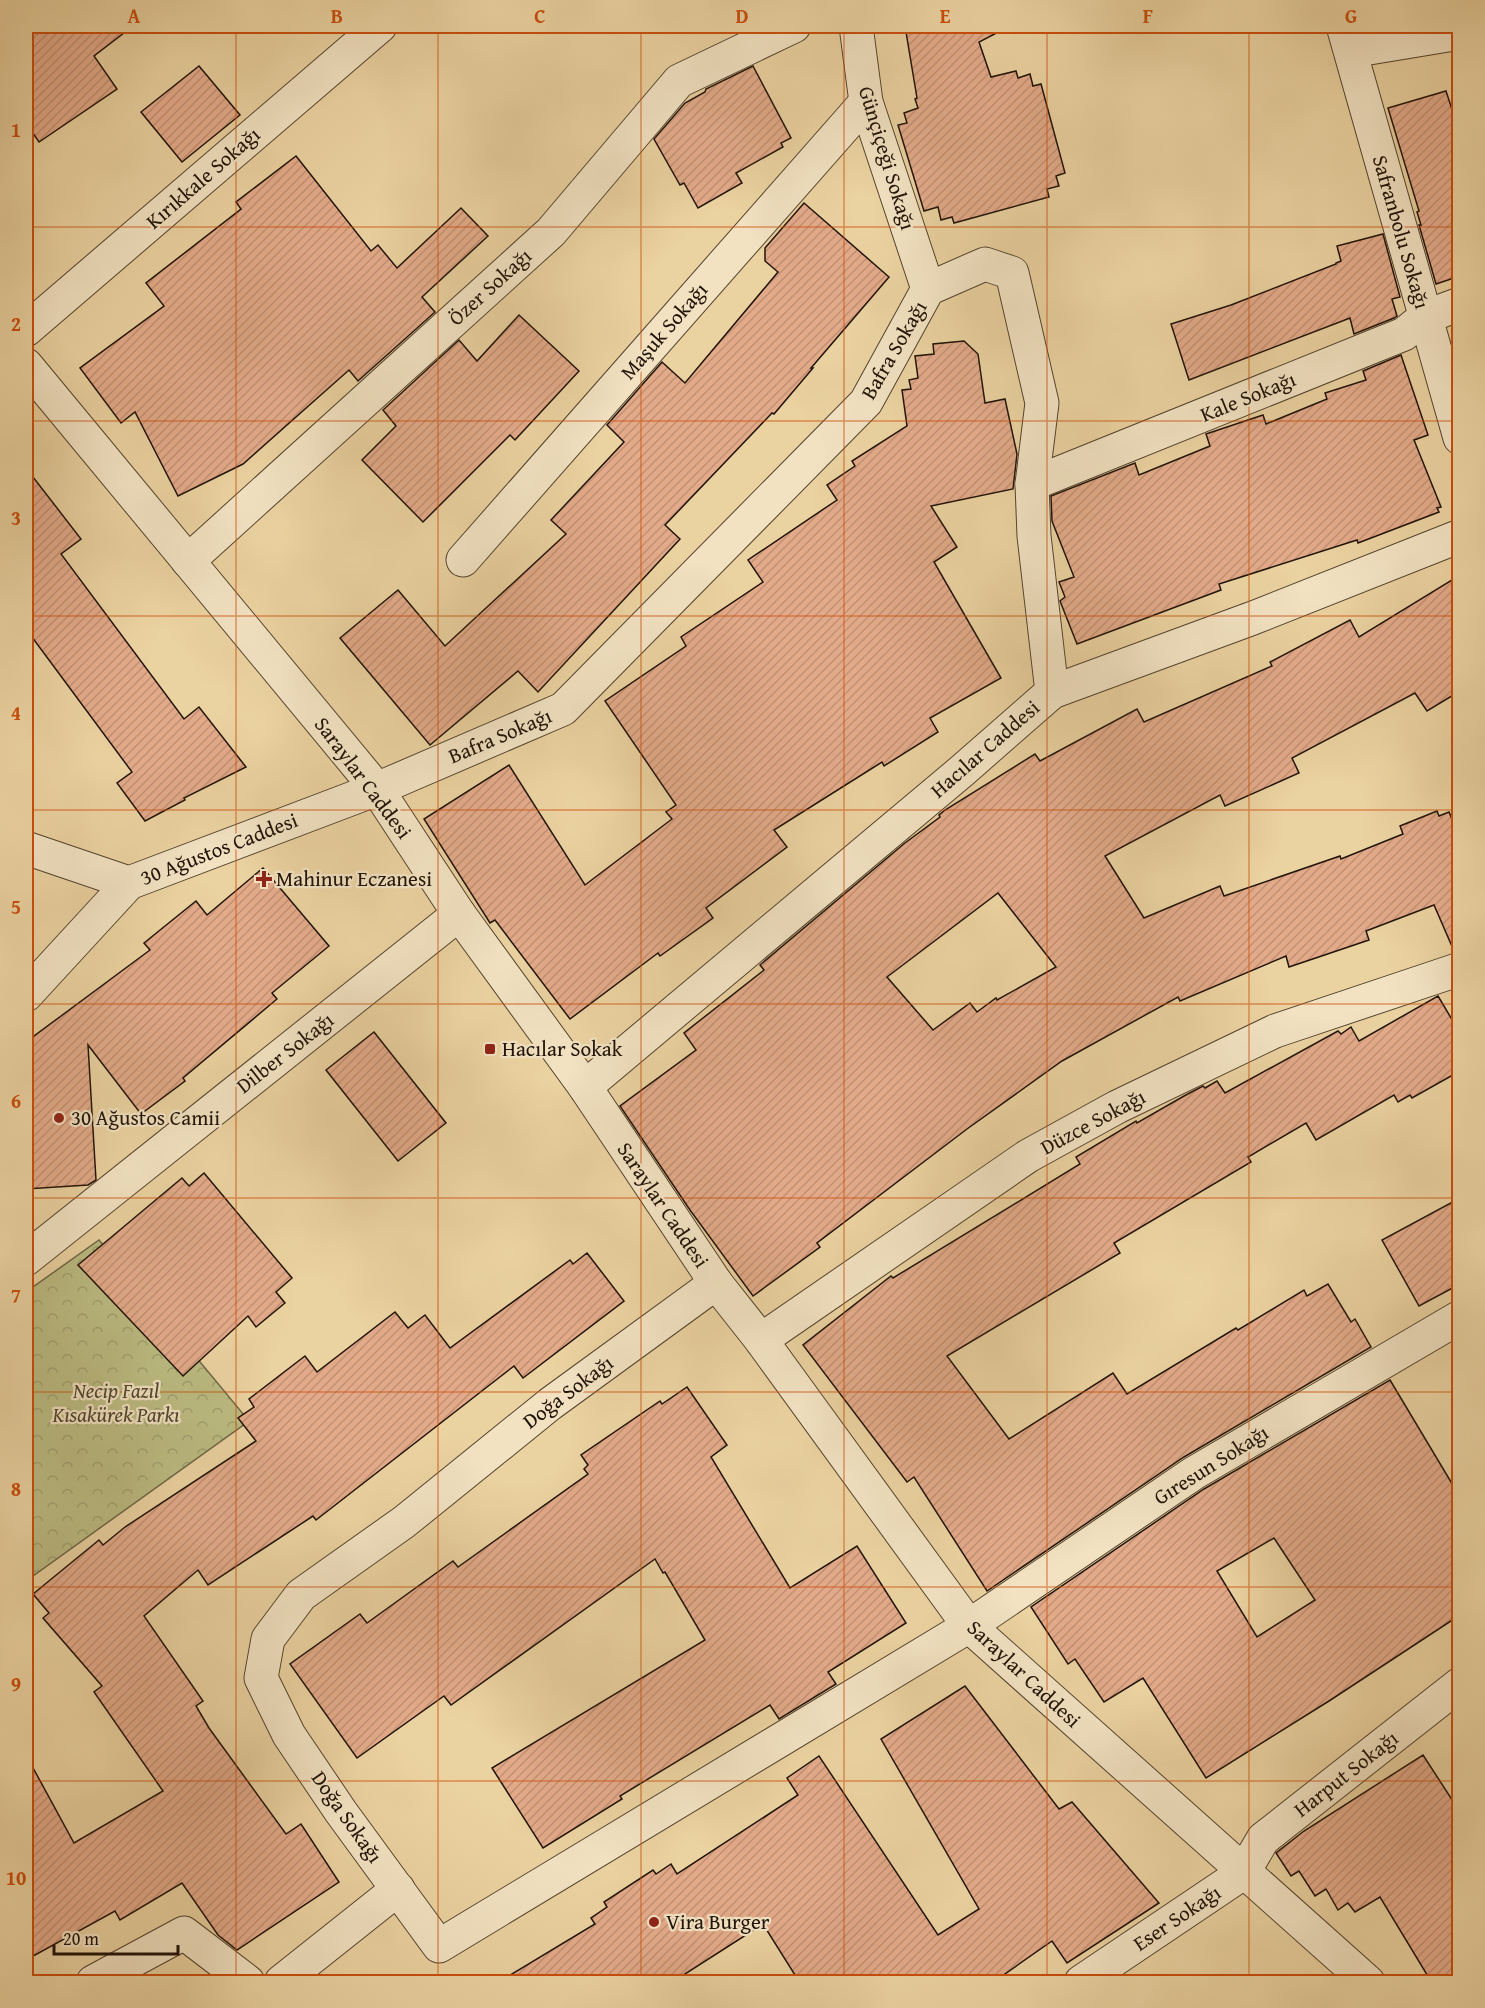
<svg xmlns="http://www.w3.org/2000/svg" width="1485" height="2008" font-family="'Gentium Book Plus',serif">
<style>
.park{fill:url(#park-crowns);stroke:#6e6745;stroke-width:1.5}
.building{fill:url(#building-hatch);stroke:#201308;stroke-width:1.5;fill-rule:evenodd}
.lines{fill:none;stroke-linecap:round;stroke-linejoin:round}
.minor-casing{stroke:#53432e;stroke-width:35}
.minor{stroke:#f2e2c2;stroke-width:33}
.grid{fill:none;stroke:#ca4e0b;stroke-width:1.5;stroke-opacity:0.55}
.poi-dot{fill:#8f2418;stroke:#f2e2c2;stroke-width:2}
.labels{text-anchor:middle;stroke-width:4.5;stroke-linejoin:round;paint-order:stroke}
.street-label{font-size:21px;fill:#201308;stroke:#f2e2c2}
.poi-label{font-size:21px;fill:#201308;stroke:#f2e2c2;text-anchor:start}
.park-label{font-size:21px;font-style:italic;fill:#4e452d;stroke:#f2e2c2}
.neatline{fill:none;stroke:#ca4e0b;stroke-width:2}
.grid-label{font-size:20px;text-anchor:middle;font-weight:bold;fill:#ca4e0b}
</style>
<defs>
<pattern id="park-crowns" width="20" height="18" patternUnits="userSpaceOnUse" patternTransform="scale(1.5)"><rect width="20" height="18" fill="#bbbb82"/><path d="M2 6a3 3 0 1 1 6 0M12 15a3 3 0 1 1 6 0" fill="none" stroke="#a0a06f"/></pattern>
<pattern id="building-hatch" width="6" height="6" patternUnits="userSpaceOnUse" patternTransform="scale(1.5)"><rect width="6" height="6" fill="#e3aa89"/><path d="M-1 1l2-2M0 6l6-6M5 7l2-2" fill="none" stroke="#c29175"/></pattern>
</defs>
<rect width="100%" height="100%" fill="#ebd2a1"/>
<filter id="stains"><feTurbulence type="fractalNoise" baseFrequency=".00333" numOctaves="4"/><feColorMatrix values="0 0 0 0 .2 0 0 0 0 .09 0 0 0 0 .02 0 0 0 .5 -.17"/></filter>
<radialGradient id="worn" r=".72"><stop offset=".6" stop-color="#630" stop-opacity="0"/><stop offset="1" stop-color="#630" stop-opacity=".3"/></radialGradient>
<path class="park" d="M99 1240 249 1421 26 1581V1292Z"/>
<g class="building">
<path d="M26 26H133L94 56 117 89 39 142 26 123Z"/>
<path d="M905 26H1010L979 42 991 77 1016 71 1018 78 1030 74 1033 86 1041 84 1065 173 1056 176 1059 186 1047 189 1049 197 954 223 952 217 941 220 938 207 924 211 898 125 907 123 904 113 918 108 915 99 917 98Z"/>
<path d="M199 66 240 115 182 162 141 112Z"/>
<path d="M753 66 791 138 781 143 783 147 736 173 742 183 698 208 684 183 680 185 654 139 685 103 705 92 706 89Z"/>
<path d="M1446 91 1460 134V276L1436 284 1419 225H1421L1417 212 1419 211 1388 108Z"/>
<path d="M296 156 371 251 378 245 397 268 461 208 488 236 422 297 435 312 358 381 349 370 243 464 178 496 135 412 121 423 80 368 164 306 146 283 241 209 236 202Z"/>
<path d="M804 203 889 277 811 368H813L774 414 772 413 665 525 680 539 538 692 518 671 430 745 340 638 398 590 445 646 566 534 551 520 624 442 607 425 662 362 685 383 778 272 765 261V248Z"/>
<path d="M1383 234 1400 297 1392 299 1397 316 1394 318 1354 334 1350 318 1189 380 1171 324 1231 305 1336 264V263L1341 261 1337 246Z"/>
<path d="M519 315 579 371 515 440 510 435 423 522 362 460 396 426 383 410 459 340 477 361Z"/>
<path d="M964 341 978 354 985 403 1005 399 1017 454 1013 489 931 506 957 547 934 562 1001 678 930 718 938 732 884 766 882 762 774 830 787 847 706 908 713 918 660 956 658 953 570 1019 495 920 490 923 424 819 509 765 585 885 672 819 666 812 676 805 605 701 686 646 681 637 763 582 748 560 837 500 827 485 855 466 852 461 907 426 902 390 911 389 909 380 918 378 915 356 934 354 933 344Z"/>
<path d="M1401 355 1428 435 1414 440 1441 507 1437 508 1439 512 1358 543 1357 540 1219 584 1221 590 1077 644 1060 601 1065 597 1059 582 1074 577 1052 521 1051 496 1135 463 1139 475 1210 446 1206 434 1263 415 1266 424 1327 399 1325 393 1366 380 1363 371Z"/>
<path d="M26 468 81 539 61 554 184 719 199 707 246 767 184 798 185 800 145 821 117 783 132 772 26 629Z"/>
<path d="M1460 575V691L1427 711 1415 693 1292 758 1299 773 1225 806 1220 795 1105 856 1144 918 1220 886 1224 896 1340 856 1341 859 1403 834 1400 826 1437 811 1439 816 1449 812 1460 838V951H1454L1434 905 1366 931 1369 940 1289 967 1286 956 1180 1001 1178 997 1062 1061 967 1129 817 1243 820 1247 753 1296 690 1210 620 1106 696 1050 684 1033 764 970 760 965 905 843 940 817 939 815 945 810 1035 754 1040 761 1137 709 1144 722 1272 666 1270 662 1350 620 1359 637ZM998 893 1056 967 997 1000 996 998 977 1012 970 1003 933 1030 887 977Z"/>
<path d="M263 868 329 946 272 993 277 999 183 1078 185 1081 141 1114 88 1045 96 1180 88 1185 26 1189V1042L150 950 144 943 196 901 207 915Z"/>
<path d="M1438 996 1460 1033V1071L1412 1098 1410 1095 1398 1102 1394 1095 1316 1140 1306 1123 1248 1157 1251 1162 1114 1243 1120 1253 947 1356 1009 1439 1113 1373 1127 1394 1236 1328 1238 1330 1304 1290 1307 1296 1328 1284 1351 1322 1355 1319 1371 1347 1184 1457 987 1591 914 1477 907 1482 803 1345 891 1276 893 1278 1080 1164 1076 1157 1136 1121 1137 1123 1184 1096 1203 1086 1205 1088 1217 1081 1225 1093 1338 1031 1341 1034 1351 1027 1359 1041Z"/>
<path d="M374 1032 446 1123 398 1161 326 1070Z"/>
<path d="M204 1173 292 1278 276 1292 285 1303 256 1327 248 1316 183 1376 78 1265 182 1178 189 1186Z"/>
<path d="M1460 1198V1284L1419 1306 1382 1240Z"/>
<path d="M587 1253 624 1301 523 1378 514 1366 316 1520 313 1516 208 1585 198 1570 144 1616 203 1701 196 1706 209 1728 286 1834 301 1824 339 1882 237 1950 218 1935 182 1883 120 1920 115 1911 26 1960V1755L74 1843 163 1791 94 1692 102 1686 43 1618 49 1613 33 1594 99 1540 103 1545 125 1527 256 1441 238 1418 254 1407 249 1399 305 1356 317 1372 395 1312 408 1328 425 1315 450 1348 570 1260 573 1264Z"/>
<path d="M1390 1380 1460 1497V1615L1329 1701 1206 1778 1143 1678 1104 1702 1075 1659 1068 1664 1031 1607 1204 1489ZM1274 1538 1315 1600 1257 1637 1217 1571Z"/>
<path d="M687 1387 727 1445 711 1457 790 1588 857 1546 906 1623 828 1672 836 1684 779 1719 770 1705 620 1796 622 1799 543 1848 492 1768 705 1640 665 1572 663 1573 655 1559 451 1705 444 1696 357 1758 290 1664 360 1614 367 1623 453 1561 458 1567 588 1474 584 1469 588 1465 581 1455 660 1401 662 1404Z"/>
<path d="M965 1686 1059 1809 1072 1802 1159 1903 1067 1963 1052 1941 992 1983H800L763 1924 671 1983H497L595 1924 591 1918 607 1907 604 1902 653 1870 656 1874 671 1864 677 1874 798 1795 787 1778 819 1756 938 1935 979 1909 881 1739Z"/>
<path d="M1423 1755 1460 1812V1983H1432L1380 1897 1355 1912 1348 1903 1338 1910 1326 1889 1315 1896 1299 1871 1291 1876 1276 1853 1304 1831Z"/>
</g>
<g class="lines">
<defs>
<g id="minor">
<path d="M856 26 866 102 928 289"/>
<path d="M1343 26 1460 438"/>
<path d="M1351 51 1460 33"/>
<path d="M26 330 380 26"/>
<path d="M26 365 377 789 459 914 585 1087 716 1283 761 1340 969 1626 1368 1982"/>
<path d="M1032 484 1404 334 1425 317 1460 304"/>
<path d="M463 560 866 102"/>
<path d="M188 561 551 232 679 81 794 26"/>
<path d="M26 848 129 883 377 789 563 709 866 402 928 289 985 264 1012 273 1042 403 1032 484 1034 536 1052 692"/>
<path d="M26 995 129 883"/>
<path d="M585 1087 963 770 1052 692 1253 618 1460 536"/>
<path d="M26 1259 459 914"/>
<path d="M716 1283 550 1404 404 1522 301 1595 268 1639 261 1678 289 1735 341 1812 439 1946 969 1626 1194 1473 1460 1317"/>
<path d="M761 1340 1028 1156 1117 1107 1275 1031 1460 969"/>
<path d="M93 1982 184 1933 248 1982"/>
<path d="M281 1982 398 1889"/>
<path d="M1081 1982 1243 1873 1263 1839 1460 1684"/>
</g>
</defs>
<use href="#minor" class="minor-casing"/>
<use href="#minor" class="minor"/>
</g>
<path class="grid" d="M236 26V1982M438 26V1982M641 26V1982M844 26V1982M1047 26V1982M1249 26V1982M26 227H1460M26 421H1460M26 616H1460M26 810H1460M26 1004H1460M26 1198H1460M26 1392H1460M26 1587H1460M26 1781H1460"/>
<g class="poi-dot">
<path d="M261 870h6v6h6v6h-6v6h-6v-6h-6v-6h6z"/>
<rect x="484" y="1043" width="12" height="12" rx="3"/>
<circle cx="59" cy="1118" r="6"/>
<circle cx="654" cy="1922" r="6"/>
</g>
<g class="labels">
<g class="street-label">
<text transform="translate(887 158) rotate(73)" y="7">Günçiçeği Sokağı</text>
<text transform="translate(203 178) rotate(-41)" y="7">Kırıkkale Sokağı</text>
<text transform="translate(1401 232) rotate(74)" y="7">Safranbolu Sokağı</text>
<text transform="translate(490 287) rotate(-42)" y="7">Özer Sokağı</text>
<text transform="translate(664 331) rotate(-49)" y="7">Maşuk Sokağı</text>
<text transform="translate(894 350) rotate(-60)" y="7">Bafra Sokağı</text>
<text transform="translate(1248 397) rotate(-22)" y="7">Kale Sokağı</text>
<text transform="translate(500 736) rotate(-23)" y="7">Bafra Sokağı</text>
<text transform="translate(985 749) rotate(-41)" y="7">Hacılar Caddesi</text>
<text transform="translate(363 778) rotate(53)" y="7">Saraylar Caddesi</text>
<text transform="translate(219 849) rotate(-21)" y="7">30 Ağustos Caddesi</text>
<text transform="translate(285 1053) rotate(-38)" y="7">Dilber Sokağı</text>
<text transform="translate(1093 1122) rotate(-28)" y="7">Düzce Sokağı</text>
<text transform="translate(663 1205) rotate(56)" y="7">Saraylar Caddesi</text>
<text transform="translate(568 1392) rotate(-37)" y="7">Doğa Sokağı</text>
<text transform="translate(1211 1465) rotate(-32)" y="7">Gıresun Sokağı</text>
<text transform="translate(1024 1674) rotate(43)" y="7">Saraylar Caddesi</text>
<text transform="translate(1346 1774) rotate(-38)" y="7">Harput Sokağı</text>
<text transform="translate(347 1817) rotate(55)" y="7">Doğa Sokağı</text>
<text transform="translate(1177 1918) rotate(-34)" y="7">Eser Sokağı</text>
</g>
<g class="poi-label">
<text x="276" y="886">Mahinur Eczanesi</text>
<text x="502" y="1056">Hacılar Sokak</text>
<text x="71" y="1125">30 Ağustos Camii</text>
<text x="666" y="1929">Vira Burger</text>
</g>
<g class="park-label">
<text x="116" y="1398">Necip Fazıl<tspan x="116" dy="24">Kısakürek Parkı</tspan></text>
</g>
</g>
<rect width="1485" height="2008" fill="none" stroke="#ebd2a1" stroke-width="66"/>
<path d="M54 1945v9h124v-9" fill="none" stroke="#201308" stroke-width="3"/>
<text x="63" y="1945" font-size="18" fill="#201308" stroke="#f2e2c2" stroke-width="4.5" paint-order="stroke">20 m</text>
<rect x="33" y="33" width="1419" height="1942" class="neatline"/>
<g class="grid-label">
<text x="134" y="23">A</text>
<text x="337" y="23">B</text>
<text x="540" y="23">C</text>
<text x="742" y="23">D</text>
<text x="945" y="23">E</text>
<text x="1148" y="23">F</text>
<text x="1351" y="23">G</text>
<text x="16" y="137">1</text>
<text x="16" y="331">2</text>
<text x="16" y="525">3</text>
<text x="16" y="720">4</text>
<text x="16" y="914">5</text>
<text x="16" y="1108">6</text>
<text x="16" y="1302">7</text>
<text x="16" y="1496">8</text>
<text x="16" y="1691">9</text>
<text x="16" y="1885">10</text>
</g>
<rect width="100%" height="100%" filter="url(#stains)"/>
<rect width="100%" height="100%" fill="url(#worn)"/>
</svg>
